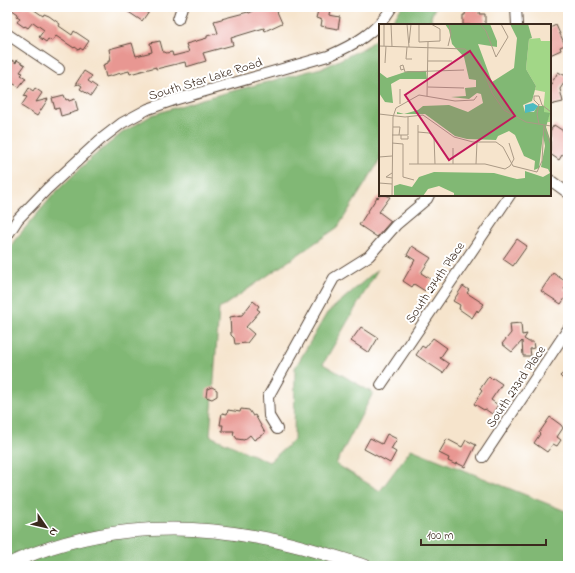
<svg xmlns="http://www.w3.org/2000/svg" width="575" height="573" font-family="'Indie Flower',sans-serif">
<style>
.forest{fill:#81b874;stroke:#5e7149}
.building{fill:#e89792}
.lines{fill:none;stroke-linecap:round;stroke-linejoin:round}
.minor-casing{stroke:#574638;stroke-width:12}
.major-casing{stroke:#574638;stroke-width:14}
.minor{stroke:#fff;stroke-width:10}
.major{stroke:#fff;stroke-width:13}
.labels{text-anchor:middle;stroke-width:4;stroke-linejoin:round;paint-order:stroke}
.street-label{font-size:13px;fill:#3b2a1e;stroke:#fff}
.inset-road{fill:none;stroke:#ab9a86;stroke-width:1}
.view{fill:#c2185b;fill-opacity:0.15;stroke:#c2185b;stroke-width:2}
.inset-edge{fill:none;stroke:#3b2a1e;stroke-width:2}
</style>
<rect width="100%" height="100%" fill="#fff"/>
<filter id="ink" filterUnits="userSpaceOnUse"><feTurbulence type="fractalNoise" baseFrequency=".025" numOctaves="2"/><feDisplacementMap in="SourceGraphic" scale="8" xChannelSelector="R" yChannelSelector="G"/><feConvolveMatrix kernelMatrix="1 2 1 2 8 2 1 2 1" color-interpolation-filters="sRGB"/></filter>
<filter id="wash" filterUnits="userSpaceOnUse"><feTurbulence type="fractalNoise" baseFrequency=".012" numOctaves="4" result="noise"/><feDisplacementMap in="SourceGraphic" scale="16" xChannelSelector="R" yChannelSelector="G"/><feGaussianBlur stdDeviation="0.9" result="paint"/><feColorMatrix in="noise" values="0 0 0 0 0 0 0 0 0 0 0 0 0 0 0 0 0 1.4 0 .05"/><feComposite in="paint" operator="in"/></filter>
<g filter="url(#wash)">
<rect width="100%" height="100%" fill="#f6e4cc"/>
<g class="forest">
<path d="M402 7H435L431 17 432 25H389Z"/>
<path d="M380 36V160L338 227 219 309 210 436 269 462 294 440 295 368 327 313 378 269 323 364 373 393 336 464 380 491 411 449 568 512V566H7V254L14 241 55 193 89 160 122 133 152 115 202 99 325 67 364 48Z"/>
</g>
<g id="blocks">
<g class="building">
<path d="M8 7H30L43 16 44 14 49 16 60 24 59 26 72 35 74 31 89 41 83 50 80 48 79 50 75 47 74 48 56 36 52 41 48 39 46 42 39 37 44 30 33 22 28 28 25 26 24 27 17 22 20 18 17 16 18 14Z"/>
<path d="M121 7H143L149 11 142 21Z"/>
<path d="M262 7H275L282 23 265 31 264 28 231 38 233 45 203 53 206 61 186 67 185 62 156 69V67L130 74 129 71 106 77 103 65 108 63V61H111L109 49 132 43 136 56 152 52 150 43 160 41 163 52H165L166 53 172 52 173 56 189 52 186 44 207 38V36L218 33 214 21 225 18 248 12 249 13Z"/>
<path d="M319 7 330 9 329 15 340 17 338 29 321 26 322 20 316 18Z"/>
<path d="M466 7H480L479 14H485V25H463V15H465Z"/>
<path d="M556 25 565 45 560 47 561 50 550 55V28Z"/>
<path d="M12 60 16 63 17 60 25 65 20 72 23 73 21 75 26 78 19 87 7 80V74L10 70 7 68Z"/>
<path d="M84 71 92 76 88 81 97 87 91 96 80 89 82 86 79 84 75 85Z"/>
<path d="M558 72 568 77 560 89 563 102 550 105V86Z"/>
<path d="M29 88 33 91 35 88 42 93 36 102 48 99 37 116 21 106 27 97 24 96Z"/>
<path d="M64 95 66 100 68 99 69 101 75 99 78 111 61 116 59 108 55 109 52 98Z"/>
<path d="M554 125 568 134V145L559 160 550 154V131Z"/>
<path d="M380 195H386L390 197 379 212 391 221 377 237 359 225 377 197 378 198Z"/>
<path d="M517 239 527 246 513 266 503 259Z"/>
<path d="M412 246 431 258 421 273 432 280 425 291 414 284 412 287 403 281 415 260 407 255Z"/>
<path d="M553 273 568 283 564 289 568 292V294L561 304 541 291Z"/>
<path d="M463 286 469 290 467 293 484 304 478 312 477 310 472 318 459 309 460 305 453 301Z"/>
<path d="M253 301 259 306 257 309 260 311 246 327 254 334 247 343 235 344 234 338 231 335 230 317 242 315Z"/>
<path d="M521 323 522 335 527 334 524 339 529 342H533L534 348 530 349 531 356H523L522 341 512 352 502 344 511 333 510 324Z"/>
<path d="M361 327 378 338 369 353 351 341Z"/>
<path d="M433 338 447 348 440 358 449 364 443 373 416 355 422 346 425 348Z"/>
<path d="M568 369V384L560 376Z"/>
<path d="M489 376 492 379 493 378 502 384 491 400 498 405 492 414 485 409 484 410 474 404 478 398H477L482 391 480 389Z"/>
<path d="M212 387 217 390V396L212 399 206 397 207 389Z"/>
<path d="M241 409 249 410 253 416 255 415 265 433 254 440 250 435 244 440 237 439 235 436 233 435 234 431H222L223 425H220L222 413 227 414 228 410 240 412Z"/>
<path d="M550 417 561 425 563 428 557 437 561 440 557 446 553 444 547 452 534 443 540 434 539 433Z"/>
<path d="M387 434 397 439 391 449 396 452 390 463 364 449 370 438 382 444Z"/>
<path d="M447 439 462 447 466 440 476 445 465 467 457 463 456 465 448 461 449 458 439 453Z"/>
</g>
</g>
</g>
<g filter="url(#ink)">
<use href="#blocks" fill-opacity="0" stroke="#574638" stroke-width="1"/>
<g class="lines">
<defs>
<g id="minor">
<path d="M516 7 517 25"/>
<path d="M178 19 182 7"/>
<path d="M7 34 59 69"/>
<path d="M550 180 568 193"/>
<path d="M7 236 18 219 47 189 100 140 122 123 148 109 174 100 328 56C354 45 377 32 392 7"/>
<path d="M381 385 510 195"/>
<path d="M277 429 269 416 268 397 334 278 369 256 396 225 427 199 429 195"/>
<path d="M483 457 568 329"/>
</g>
<path id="major" d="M7 565C85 528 172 521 256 537 293 543 329 555 365 566"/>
</defs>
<use href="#minor" class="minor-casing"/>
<use href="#major" class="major-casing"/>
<use href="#minor" class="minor"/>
<use href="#major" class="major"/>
</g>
</g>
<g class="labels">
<g class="street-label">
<text transform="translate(205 78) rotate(-17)" y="5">South Star Lake Road</text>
<text transform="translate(434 282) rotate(-56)" y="5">South 274th Place</text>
<text transform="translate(515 386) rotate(-56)" y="5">South 273rd Place</text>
</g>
</g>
<g transform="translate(379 24)">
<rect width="172" height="172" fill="#f6e4cc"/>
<path d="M161 14 162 17H172V98H168L170 91 164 88 166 68 156 66 157 62 147 45 150 15Z" fill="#a2d787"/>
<path d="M66 0H111L118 17V23L99 20 113 58 135 44 138 14 131 0H149L153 14 150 15 147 45 157 62 153 77 144 81 146 88H155L158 82H165V88L171 89 167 103 172 118V172H75V169L60 162 49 165 44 172H15V162L21 160 33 163 40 153 55 148 115 149 138 155 146 154V147L164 153 171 149 169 145 162 143 166 122 164 111 160 144 155 146 156 137 145 132 136 111 130 107 119 112 117 116 88 115 76 112 46 90H18V88L25 90 39 86 44 82 70 81 89 88 104 79 102 70 98 69 90 75 72 73 87 72 86 64 97 63V56L90 55 85 33 73 20 70 6ZM29 47H47L48 55H21L12 60 14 79 6 78 0 69V48L8 54Z" fill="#81b874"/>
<path d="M154 79 159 82 155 87 146 89V81Z" fill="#4cbbc2"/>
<path class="inset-road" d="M5 0V22M12 0 13 23M28 0 30 23M40 0V18L61 17V5L52 0M101 0 107 7 117 33 129 13 122 0M30 19 32 0M0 22 86 25 101 37 113 69 125 86 147 98 172 102M69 22 72 10 70 0M28 23 27 35H33M49 37H73M6 39 7 22M25 45 22 46 21 42 24 41 26 48 85 46M49 63 85 64M48 72 49 18M21 80V65M160 81 155 76V72H160L163 81 172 88M0 90 26 93 44 91 75 113 94 118H117L124 123 134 142 158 148 163 137 165 101M160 100 158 90 160 80M165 102 172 121M39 108 50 109 55 113 56 140M13 111H20L21 103H14M20 111H29V93M22 111V115H29V112M13 119 24 120V153L35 156M0 133 13 132M30 140H106L126 145 131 142 135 135 130 119M39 140V101M74 140V124M97 140 98 118M13 149 7 153 13 154M0 159 13 160M13 172 14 93 17 84 40 71 76 77 95 76 98 72"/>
<path class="view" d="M91 27 136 92 70 136 26 71Z"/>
<rect width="172" height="172" class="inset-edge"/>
</g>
<rect width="575" height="573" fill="none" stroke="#fff" stroke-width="24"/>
<g transform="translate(46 527) rotate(124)" stroke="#ffffff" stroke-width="3" paint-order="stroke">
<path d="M0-3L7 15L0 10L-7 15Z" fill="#3b2a1e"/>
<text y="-6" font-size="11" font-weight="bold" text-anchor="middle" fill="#3b2a1e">N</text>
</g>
<path d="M421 539v6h125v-6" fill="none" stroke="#3b2a1e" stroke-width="2"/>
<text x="427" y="539" font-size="12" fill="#3b2a1e" stroke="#ffffff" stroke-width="3" paint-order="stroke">100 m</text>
</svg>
